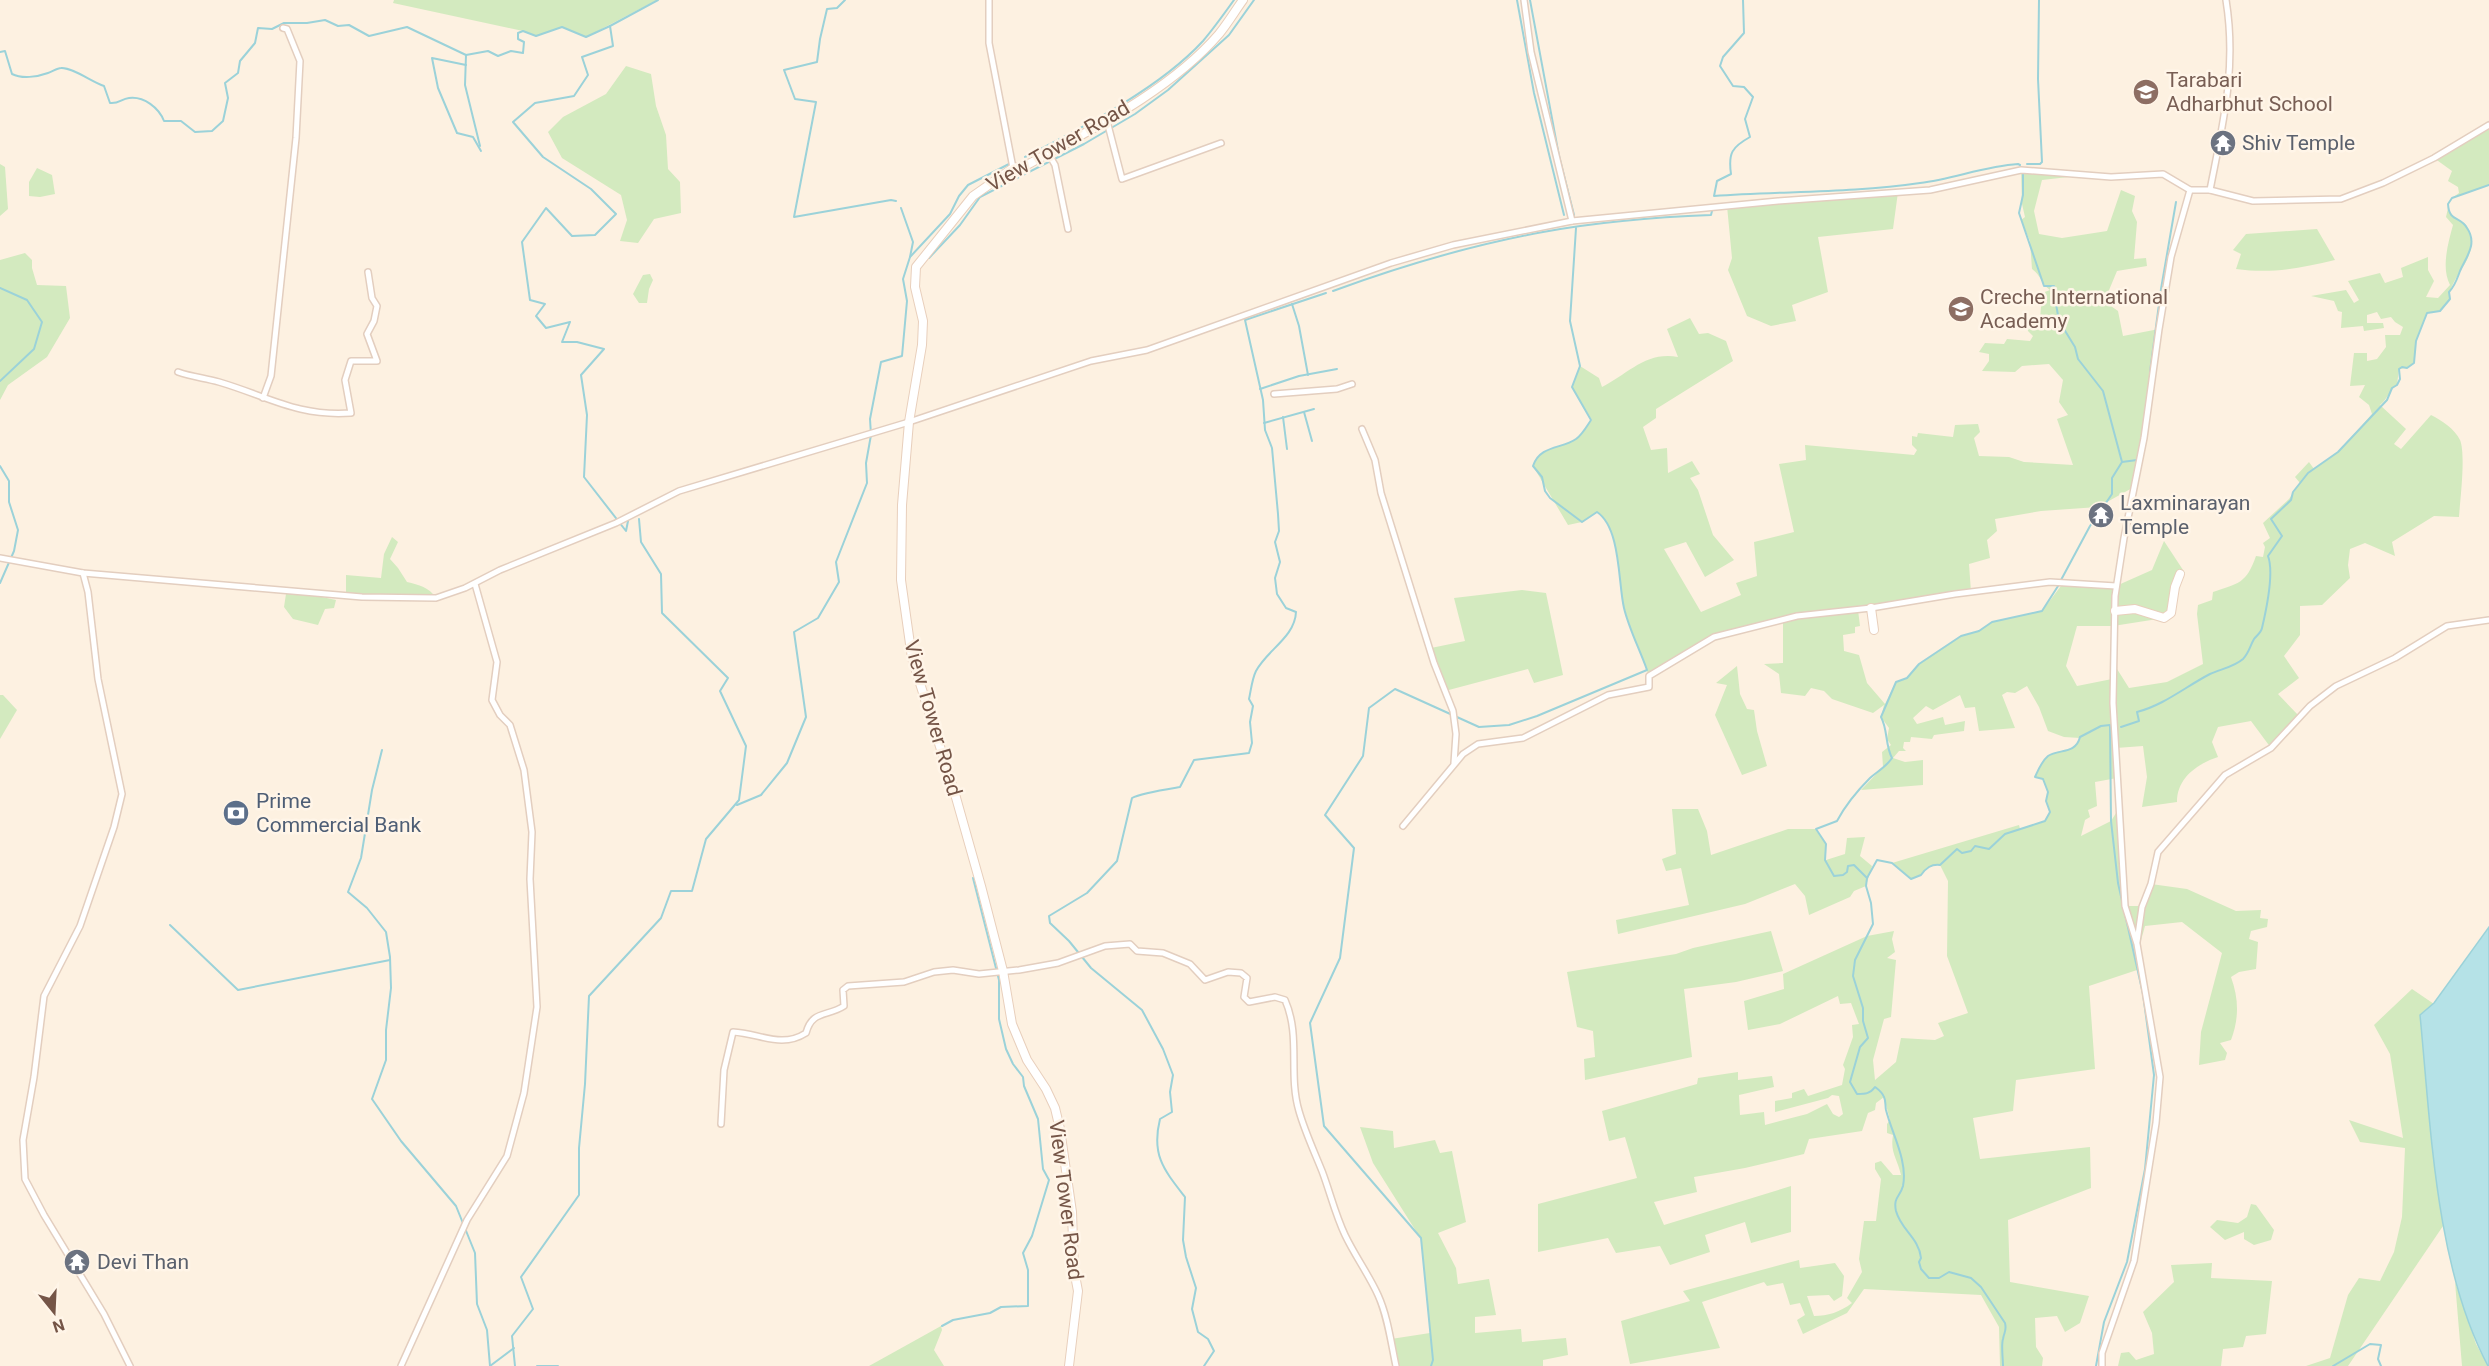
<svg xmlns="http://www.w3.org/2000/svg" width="2489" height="1366" font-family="Roboto,sans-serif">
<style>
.green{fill:#d3eabf}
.water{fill:#b5e2e7;stroke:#9bd2d9;stroke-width:1.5}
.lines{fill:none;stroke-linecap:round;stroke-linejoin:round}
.stream{stroke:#9bd2d9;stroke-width:2}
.street-casing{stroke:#e3cebf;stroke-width:8}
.secondary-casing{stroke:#e8cfbc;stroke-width:10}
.street{stroke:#fff;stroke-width:5}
.secondary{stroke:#fff;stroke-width:8}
.labels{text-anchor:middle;stroke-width:5;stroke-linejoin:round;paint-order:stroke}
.education-label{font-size:21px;fill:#785e54;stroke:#fff5e8;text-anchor:start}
.worship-label{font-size:21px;fill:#5b616d;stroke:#fff5e8;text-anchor:start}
.street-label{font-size:21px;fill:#755547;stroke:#fff5e8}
.service-label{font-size:21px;fill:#4e5e75;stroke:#fff5e8;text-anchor:start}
</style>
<rect width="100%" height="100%" fill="#fdf1e1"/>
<g class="green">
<path d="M394 0H657L586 37 562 27 536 36 523 31 393 3Z"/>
<path d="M626 66 651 74 656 106 666 135 668 169 680 182 681 213 654 219 638 243 620 241 627 220 621 195 562 158 548 132 563 117 606 94Z"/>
<path d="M2489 129V185L2452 198 2459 193 2458 187 2448 181 2452 171 2434 158Z"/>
<path d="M0 164 5 167 8 209 0 216Z"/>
<path d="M37 168 52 175 55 194 40 197 29 196V182Z"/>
<path d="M2021 170 2086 175 2042 180 2034 211 2039 234 2062 238 2107 231 2121 190 2135 196 2132 211 2137 222 2134 259 2146 258 2147 266 2117 271 2107 295 2108 304 2118 311 2123 336 2159 329 2134 487 2098 507 2041 511 1995 519 1997 531 1987 540 1990 558 1969 564 1971 592 1858 610 1860 626 1855 627V633L1843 635 1844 651 1859 655 1867 683 1885 704 1896 682 1907 678 1919 664 1961 636 1979 631 1992 622 2042 611 2064 582 2116 586 2152 570 2164 541 2185 573 2180 574 2173 601 2164 618 2113 626H2077L2066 666 2077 686 2112 679V661L2129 688 2167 682 2203 664 2197 614 2198 605 2212 600 2213 592C2239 583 2246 584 2256 556L2263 557 2265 547 2263 543 2270 538 2263 523 2289 499 2300 483 2295 477 2309 462 2314 469 2338 452 2372 414 2369 405 2359 397 2365 385 2350 386 2354 353H2367V361L2377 359 2386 347 2385 335H2400L2403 327 2395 322 2391 317 2381 319 2377 312 2367 315V323H2383L2384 328 2364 331 2363 326 2341 328 2342 312 2338 311 2334 301 2311 296 2346 290 2354 303 2359 300 2348 281 2380 273 2385 283 2403 277 2401 268 2428 257V270L2434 281 2426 297 2438 298 2450 285C2441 268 2448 243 2453 225L2446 217 2448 208C2454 222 2463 218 2468 228 2483 257 2447 277 2450 299L2440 311 2427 313 2416 341 2414 363 2407 368 2399 369 2397 385C2389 390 2388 399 2380 405L2406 429 2394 444 2401 449 2431 415C2441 420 2455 429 2460 440 2466 454 2460 501 2459 517L2434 516 2392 542 2395 556 2365 543 2350 549 2348 565 2350 578 2322 605 2300 606V635L2284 656 2299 678 2278 694 2299 716 2271 748 2251 721 2218 727 2212 742 2218 757C2197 764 2177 778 2177 802L2142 807 2147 777 2143 746 2116 748 2117 778 2095 782 2097 806 2088 810 2090 817 2085 820 2081 836 2111 821 2118 810 2126 906H2142L2151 884 2187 889 2236 911 2261 910 2260 918 2268 919 2267 927 2251 931 2249 939 2258 942 2256 969 2239 972 2231 977C2239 999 2239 1019 2231 1040L2220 1043 2227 1053 2225 1060 2199 1065 2201 1032 2222 953 2182 922 2145 926 2138 951 2140 969 2089 986 2095 1069 2016 1080 2013 1111 1973 1118 1980 1159 2090 1147 2091 1188 2008 1220 2010 1282 2089 1296 2080 1323 2065 1332 2057 1316 2035 1318 2036 1347 2043 1358 2042 1366H2000L1999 1327 1981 1295 1864 1289 1847 1313 1803 1334 1797 1320 1805 1315 1800 1303 1790 1305 1783 1283 1767 1286 1764 1282 1702 1302 1720 1348 1630 1364 1621 1321 1690 1301 1683 1291 1799 1260 1800 1268 1835 1263 1844 1276 1842 1296 1834 1301 1829 1295 1807 1296 1814 1316C1828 1316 1840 1312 1852 1303L1847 1298 1862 1272 1859 1259 1864 1221H1876L1881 1179 1875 1169V1163L1881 1161 1893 1175H1901C1897 1158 1890 1153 1893 1135L1887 1133V1124L1890 1120 1884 1097 1876 1103 1875 1110 1868 1113 1862 1131 1809 1139 1804 1154 1745 1168 1694 1177 1697 1192 1654 1202 1664 1225 1791 1186V1232L1751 1243 1745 1222 1705 1235 1710 1252 1670 1265 1660 1246 1616 1253 1608 1238 1538 1252V1204L1637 1178 1625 1137 1609 1141 1602 1111 1697 1084 1698 1078 1738 1072V1080L1772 1076 1774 1087 1739 1095 1740 1115 1764 1112 1765 1125 1807 1114 1827 1104 1833 1114 1839 1117 1843 1114 1839 1096 1832 1095 1828 1098 1775 1112V1101L1792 1098V1093L1804 1089 1808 1096 1842 1085 1845 1069 1843 1065 1853 1037 1852 1025 1859 1024 1851 1003 1840 1004 1838 996 1780 1024 1748 1030 1744 1001 1784 989 1783 974 1867 936 1894 931 1892 939 1895 952 1887 958 1896 960 1891 1017 1884 1019 1873 1060 1875 1080 1896 1062 1901 1038 1935 1040 1944 1036 1938 1023 1968 1013 1947 956 1948 881 1940 865C1931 864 1926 868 1921 875L1911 879 1892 863 2019 825 2020 829 2045 821 2050 812 2046 801 2048 792 2043 779 2035 777C2038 770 2042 761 2048 756 2059 748 2076 754 2080 738L2064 737 2048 731 2039 707 2027 686 2015 693 2007 692 2002 695 2015 728 1979 731 1975 707 1965 708 1960 695 1933 710 1926 706 1913 718 1917 724 1943 717 1945 725 1965 721 1964 731 1934 735 1932 739 1911 737 1910 742H1904L1903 748 1906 751H1899L1893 758 1905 762 1923 760V785L1861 790 1883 767 1882 752 1891 745 1887 739 1889 728 1881 717 1884 705 1873 713 1832 699 1824 691 1811 688 1805 696 1781 693 1779 674 1764 664 1783 663V619L1730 631 1649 676C1641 654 1631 632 1625 610 1617 584 1622 528 1597 512L1582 522 1568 525 1533 466C1540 445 1562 449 1576 439 1582 435 1587 426 1592 420L1572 387 1580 366 1599 378 1602 387C1628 374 1646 351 1678 357L1667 329 1690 318 1699 334 1708 333 1726 341 1733 361 1656 409V418L1643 427 1651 450 1667 448 1668 473 1692 461 1700 474 1690 478 1698 490 1713 535 1734 560 1705 577 1686 542 1664 549 1701 612 1741 595 1736 583 1757 576 1754 542 1794 532 1779 464 1806 460 1805 445 1914 455 1917 450 1912 445V436L1917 437 1918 433 1953 437 1955 425 1978 424 1980 432 1974 438 1979 456 2009 457 2024 462 2073 465 2057 419 2068 415 2059 402 2063 380 2049 364 2022 366 2015 372 1982 371 1989 361V354L1979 352 1985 343 2004 344 2007 339 2030 341 2033 336 2028 331 2026 323 2040 320 2042 293 2050 290C2041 284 2041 275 2032 269L2030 241 2021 220 2025 217 2022 204Z"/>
<path d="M1898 192 1893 229 1818 237 1828 292 1792 305 1796 321 1771 326 1747 316 1728 270 1732 258 1727 206Z"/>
<path d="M2317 229 2335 260C2300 268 2273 274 2236 269L2241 254 2233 250 2246 234Z"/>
<path d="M25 253 32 260V268L37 285 66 286 70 318 47 357 8 385 0 400V260Z"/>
<path d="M650 274 653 280 649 289 647 303H639L633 294 643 275Z"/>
<path d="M392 537 398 542 390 559 398 568 407 582C419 585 429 587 436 598L346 595V575L381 578 384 554Z"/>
<path d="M1522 590 1546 593 1563 675 1534 683 1528 669 1445 691 1431 648 1465 641 1454 598Z"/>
<path d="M286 594H308L336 600 334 608 325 609 318 625 293 619 284 607Z"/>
<path d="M1737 666 1740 694 1747 709 1754 710 1757 731 1767 766 1742 775 1715 715 1727 685 1716 683Z"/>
<path d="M0 695H3L17 710 0 739Z"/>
<path d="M1672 809H1698L1707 831 1711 855 1788 829H1815L1826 844V860L1845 854 1847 838 1865 837 1860 856 1872 866 1866 886 1854 891 1850 897 1809 915 1805 896 1795 884 1745 904 1618 934 1616 920 1689 905 1681 868 1666 871 1662 859 1676 854Z"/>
<path d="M1771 931 1783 971 1736 982 1684 989 1692 1057 1585 1080 1584 1059 1595 1057 1593 1031 1577 1027 1567 972 1676 954 1693 948Z"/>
<path d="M2412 989 2434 1004 2420 1015 2443 1226 2348 1366H2306L2330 1358 2348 1295 2359 1278 2380 1281 2394 1252 2402 1217 2405 1148 2360 1142 2349 1120 2403 1138 2390 1054 2374 1025Z"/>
<path d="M1360 1127 1393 1131 1394 1148 1435 1140 1440 1153 1452 1151 1466 1222 1438 1233 1456 1268 1458 1284 1489 1279 1496 1315 1475 1317V1333L1521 1329 1522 1342 1566 1338 1568 1355 1543 1360V1366H1396L1391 1339 1430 1333 1421 1239 1373 1163Z"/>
<path d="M2251 1204 2256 1205 2274 1230 2271 1240 2254 1245 2244 1239V1232L2225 1240 2210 1227 2217 1220 2238 1223 2247 1217Z"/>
<path d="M2212 1263 2211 1278 2272 1281 2266 1334 2246 1336 2243 1347 2223 1349 2221 1366H2118L2121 1353 2129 1352 2136 1360 2154 1354 2152 1333 2143 1312 2174 1282 2171 1265Z"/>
<path d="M2455 1282 2476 1344 2488 1366H2462Z"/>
<path d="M941 1326 942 1330 934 1350 944 1366H869Z"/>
</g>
<path class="water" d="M2489 927V1366H2488C2435 1266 2431 1127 2420 1015L2434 1003Z"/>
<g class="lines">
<g class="stream">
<path d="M845 0 837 8 827 9 820 39 817 62 784 70 795 99 816 102 794 217 891 200 896 201"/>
<path d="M1517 0 1534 93 1564 215"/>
<path d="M1530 0 1559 156 1574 215"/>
<path d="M1743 0 1744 33 1723 57 1720 66 1733 86 1744 87 1753 97 1745 119 1750 137C1732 147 1728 153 1731 174L1717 181 1714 196C1783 191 1852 193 1920 183 1953 179 1985 166 2018 164L2020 165"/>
<path d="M0 52 5 51 12 74C22 79 37 77 48 73 52 72 57 68 61 68 72 67 92 82 104 86L110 103C119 104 121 99 129 98 144 96 159 108 164 121H181L195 132 212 131 223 121 228 98 225 83 238 73 240 61 255 43 258 28 272 29 284 23H307L325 20 338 26 349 25 369 36 407 27 466 55 488 51 498 56 511 51 523 53 524 42 518 39V33L523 31 536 36 562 27 586 37 610 26"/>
<path d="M466 55 465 85 480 146"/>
<path d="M466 65 432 58 438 88 457 133 473 137 481 151"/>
<path d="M1025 157C1083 127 1159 89 1203 41 1214 28 1224 14 1234 0"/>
<path d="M2027 164H2040L2042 162 2038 79 2039 0"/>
<path d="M2023 173V195L2019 213 2044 286H2054L2057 293 2056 304 2059 321 2075 347 2078 359 2103 391 2122 462 2112 478V494L2090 526 2061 580"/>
<path d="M901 208 913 242 910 257"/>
<path d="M929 258 960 225 980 197 1084 144 1135 114 1168 90 1229 35 1254 0"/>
<path d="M0 288 27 300 42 322 34 349 0 381"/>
<path d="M1333 291C1401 266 1472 245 1543 232 1598 222 1656 217 1711 215L1712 211"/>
<path d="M1292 304 1299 326 1308 375"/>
<path d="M2150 372 2161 289 2176 202"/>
<path d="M1260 389 1299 376 1337 369"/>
<path d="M1304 412 1312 441"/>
<path d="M1283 417 1287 449"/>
<path d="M1264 423 1314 409"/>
<path d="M2122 462 2137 460"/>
<path d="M0 466 9 481V502L18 530 14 551 0 583"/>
<path d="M628 521 626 531 584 477 587 415 581 375 604 349 577 342H562L570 322 546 328 536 316 545 304 530 300 522 242 546 208 572 236 595 235 616 214 591 189 543 157 513 122 535 103 574 96 588 75 582 57 613 46 610 26 658 0"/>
<path d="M2121 727 2139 721 2137 712C2164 705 2185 687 2210 674 2221 669 2234 667 2243 659 2249 653 2250 646 2254 639 2257 635 2261 633 2262 628 2266 611 2274 572 2268 556L2282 536 2271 519 2291 500 2293 492 2308 473 2338 452 2387 400 2392 388 2397 385 2400 379 2399 369 2402 367 2407 368 2414 363 2416 341 2427 313 2440 311 2450 299 2449 292C2455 286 2457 279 2460 271 2466 257 2478 244 2467 228 2460 216 2449 222 2448 204L2452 198 2489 185"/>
<path d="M382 750 372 790 361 858 348 892 367 908 386 932 390 957 391 988 386 1030V1060L372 1099 401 1141 456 1206 475 1253 477 1304 487 1330 490 1366"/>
<path d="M737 805 761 795 787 763 806 717 794 632 818 618 839 582 836 562 867 483 866 463 871 435 870 419 881 362 902 356 907 301 903 279 910 257 950 214 959 196 968 185 1009 164"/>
<path d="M1867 878 1877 860 1892 863 1911 879 1921 875C1926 868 1931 864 1940 865L1957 849 1962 853 1971 851 1975 846 1989 849 2005 834 2045 821 2050 812 2046 801 2048 792 2043 779 2035 777C2038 770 2042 761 2048 756 2059 749 2076 754 2080 737L2101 726 2110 725 2111 821 2118 883 2143 994 2154 1075 2145 1169 2127 1262 2104 1322 2096 1366"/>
<path d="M170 925 238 990 390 960"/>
<path d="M942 1326 953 1320 990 1313 1001 1307 1028 1306V1270L1023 1253 1032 1236 1049 1180 1043 1169 1038 1119 1024 1086 1023 1077 1013 1064 1006 1049 999 1019V980L973 878"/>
<path d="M490 1366 514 1348"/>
<path d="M515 1366 512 1336 533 1309 521 1277 579 1195V1148L585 1084 589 996 661 918 671 891H692L706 839 739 800 746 746 720 691 728 678 662 613 661 574 641 542 639 519"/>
<path d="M537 1366H558"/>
<path d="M1204 1366 1214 1351 1208 1339 1198 1332 1192 1309 1196 1288 1186 1257 1183 1240 1185 1197C1164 1170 1151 1155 1160 1119L1172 1112 1170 1092 1173 1075 1163 1049 1142 1010 1091 968 1069 941 1050 923 1049 916 1087 893 1117 861 1132 798C1141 793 1168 789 1180 787L1194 760 1249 753 1252 743 1250 722 1253 706 1249 699C1251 690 1252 679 1256 671 1267 650 1295 637 1296 612L1286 608 1277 594 1275 578 1280 562 1275 542 1279 531 1278 514 1272 448 1265 430 1263 400 1245 320 1326 293"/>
<path d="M1431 1366 1433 1360 1421 1238 1324 1126 1310 1023 1340 958 1354 848 1325 815 1363 756 1369 708 1395 689 1479 727 1509 725 1537 716 1647 670C1640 650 1629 629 1624 608 1618 583 1621 528 1597 512L1582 522 1550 498 1545 491 1542 477 1533 466C1540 445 1562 449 1576 439 1582 435 1587 426 1591 420L1572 387 1580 366 1570 321 1576 228"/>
<path d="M2003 1366C2003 1359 2001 1345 2003 1339 2004 1332 2007 1331 2005 1323L1981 1287 1971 1278 1949 1272 1939 1278H1929L1921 1269 1919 1262 1921 1258C1919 1238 1901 1230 1896 1211 1893 1197 1900 1197 1903 1186 1908 1161 1892 1134 1886 1110 1885 1105 1886 1101 1884 1097 1882 1092 1879 1090 1875 1087 1870 1094 1865 1094 1857 1094L1850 1082 1860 1047 1868 1038 1863 1021V1008L1853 976 1855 960 1873 924 1871 903 1866 886 1867 878 1854 865 1848 866 1847 872 1843 875 1834 876 1825 860 1826 844 1816 829 1837 821C1845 806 1858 790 1870 778 1878 771 1886 767 1892 758 1885 745 1888 730 1881 717L1896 682 1907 678 1919 664 1961 636 1979 631 1992 622 2042 611 2060 583"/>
<path d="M2333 1366 2370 1344 2381 1345 2378 1359 2381 1366"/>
</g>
<defs>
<g id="street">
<path d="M989 0V43L1013 168"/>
<path d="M1524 0 1531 52 1572 221"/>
<path d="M1107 121 1122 179 1221 143"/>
<path d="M1048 153 1055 165 1068 229"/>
<path d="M2210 190C2223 123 2237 68 2226 0"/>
<path d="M178 372C192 377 205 378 219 382 267 396 298 417 351 413L345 380 351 361H377L367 334 374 321 377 306 372 298 368 272"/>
<path d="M1274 394 1337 389 1352 384"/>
<path d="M263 398 271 376 296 138 300 61 287 29 283 28"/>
<path d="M1362 429 1375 460 1381 493 1434 663 1453 711 1456 734 1454 763"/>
<path d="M0 558 83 573 362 597 436 598 465 588 500 570 616 523 679 491 909 422 1091 361 1147 350 1391 263 1453 245 1572 221 1778 201 1930 190 2021 170 2111 177 2163 174 2190 190H2210L2253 201 2341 199 2383 183 2434 158 2489 125"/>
<path d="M83 573 88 592 98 679 122 794 114 827 80 926 44 996 34 1077 23 1140 25 1179 44 1215 104 1314 130 1366"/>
<path d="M1403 826 1463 754 1478 744 1523 738 1608 695 1649 687V676L1714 637 1797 616 1871 608 1955 594 2050 582 2116 586"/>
<path d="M2137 942 2142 907 2151 884 2158 852 2225 775 2271 748 2310 706 2336 686 2395 658 2447 626 2489 620"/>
<path d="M721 1124 724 1070 733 1032C759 1033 781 1049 806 1033 812 1010 827 1017 844 1006L843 990 848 986 904 982 934 972 953 970 979 974 1019 970 1058 963 1105 946 1130 944 1137 951 1163 953 1190 964 1205 980 1228 972 1241 973 1247 978 1244 997 1249 1002 1275 997 1285 1000C1301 1036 1288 1074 1299 1111 1305 1132 1314 1151 1322 1171 1330 1192 1335 1214 1345 1235 1355 1256 1369 1275 1378 1295 1388 1317 1391 1343 1396 1366"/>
<path d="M401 1366 467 1220 507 1156 524 1093 537 1007 530 879 532 832 524 770 510 725 500 715 492 700 497 662 475 584"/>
<path d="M2102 1366V1353L2134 1261 2156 1123 2160 1077 2137 944 2125 906 2113 703 2115 596 2124 538 2144 438 2159 329 2171 257 2190 190"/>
</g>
<g id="secondary">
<path d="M1871 608 1874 630"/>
<path d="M2115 611 2135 609 2164 618 2171 613 2175 587 2180 574"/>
<path d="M1069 1366 1078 1291 1074 1270 1072 1212 1060 1129 1055 1108 1046 1089 1027 1060 1012 1024 1003 971 981 886 955 794 912 658 901 580 902 505 909 422 922 345 923 321 915 287 916 267 973 196 1013 168 1025 166C1090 130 1170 91 1219 34 1228 23 1235 11 1243 0"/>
</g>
</defs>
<use href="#street" class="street-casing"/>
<use href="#secondary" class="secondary-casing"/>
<use href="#street" class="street"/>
<use href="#secondary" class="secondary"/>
</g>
<defs>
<symbol id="school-disc" viewBox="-11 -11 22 22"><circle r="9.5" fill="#8d6e63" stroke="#fff5e8"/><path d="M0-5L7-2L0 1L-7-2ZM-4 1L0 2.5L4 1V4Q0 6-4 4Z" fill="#fff"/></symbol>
<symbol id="temple-disc" viewBox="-11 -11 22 22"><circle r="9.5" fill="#6b7280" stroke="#fff5e8"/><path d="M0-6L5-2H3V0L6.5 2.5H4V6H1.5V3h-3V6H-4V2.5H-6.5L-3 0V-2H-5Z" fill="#fff"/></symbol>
<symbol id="bank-disc" viewBox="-11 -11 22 22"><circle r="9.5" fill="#5c6f8a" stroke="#fff5e8"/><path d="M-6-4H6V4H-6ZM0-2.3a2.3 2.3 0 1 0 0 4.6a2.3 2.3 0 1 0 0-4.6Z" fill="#fff"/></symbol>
</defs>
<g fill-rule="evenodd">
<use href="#school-disc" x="2131" y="77" width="30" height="30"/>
<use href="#temple-disc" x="2208" y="128" width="30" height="30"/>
<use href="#school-disc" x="1946" y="294" width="30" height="30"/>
<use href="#temple-disc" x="2086" y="500" width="30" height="30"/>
<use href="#bank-disc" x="221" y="798" width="30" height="30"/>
<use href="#temple-disc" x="62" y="1247" width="30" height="30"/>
</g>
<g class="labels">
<g class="education-label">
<text x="2166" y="87">Tarabari<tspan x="2166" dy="24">Adharbhut School</tspan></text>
<text x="1980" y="304">Creche International<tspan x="1980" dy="24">Academy</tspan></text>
</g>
<g class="worship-label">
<text x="2242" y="150">Shiv Temple</text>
<text x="2120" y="510">Laxminarayan<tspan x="2120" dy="24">Temple</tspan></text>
<text x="97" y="1269">Devi Than</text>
</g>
<g class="street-label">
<text transform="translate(1058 146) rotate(-30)" y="7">View Tower Road</text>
<text transform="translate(933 718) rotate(74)" y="7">View Tower Road</text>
<text transform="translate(1066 1200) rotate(83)" y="7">View Tower Road</text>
</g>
<g class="service-label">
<text x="256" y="808">Prime<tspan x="256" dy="24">Commercial Bank</tspan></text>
</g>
</g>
<g transform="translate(54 1312) rotate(162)" stroke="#fff5e8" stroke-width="4.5" paint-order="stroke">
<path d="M0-4.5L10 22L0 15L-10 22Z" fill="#755547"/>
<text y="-9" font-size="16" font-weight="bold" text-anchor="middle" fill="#755547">N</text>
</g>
</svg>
